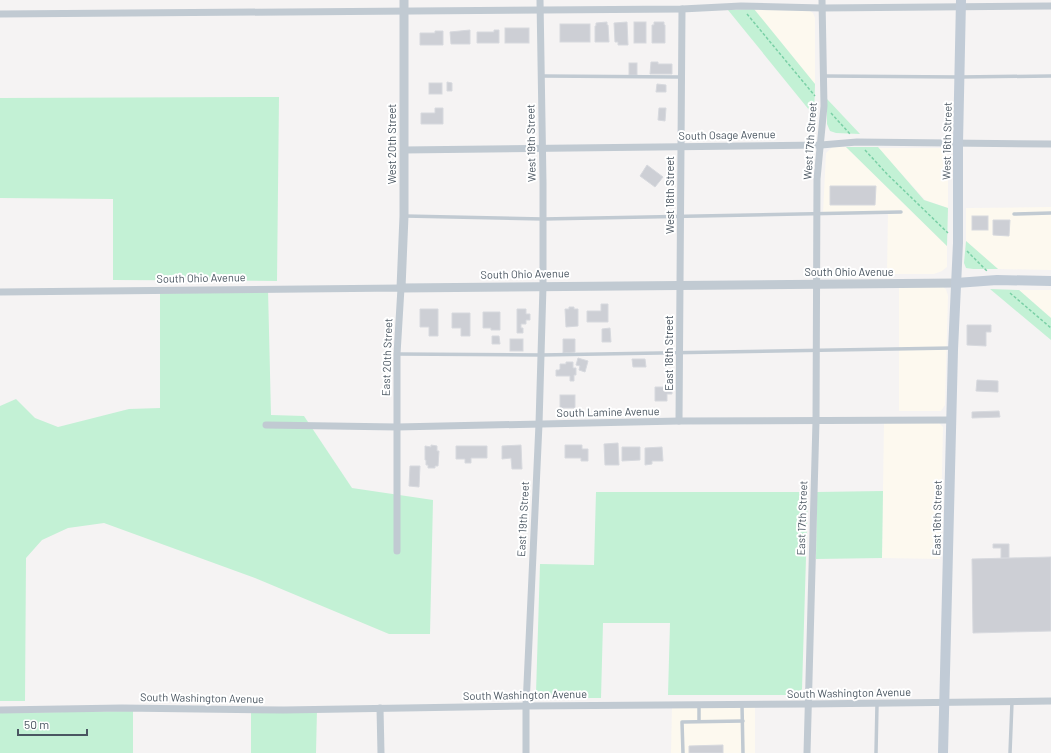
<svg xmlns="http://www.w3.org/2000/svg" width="1051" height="753" font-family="Barlow,sans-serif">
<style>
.commercial{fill:#fdf9ef}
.green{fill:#c3f1d5}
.building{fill:#cdcfd5;stroke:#d7d9de}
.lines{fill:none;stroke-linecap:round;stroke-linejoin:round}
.path{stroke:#7ad0a6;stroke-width:1.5;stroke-dasharray:3 2;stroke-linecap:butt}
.service{stroke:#c1cad2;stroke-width:3.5}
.minor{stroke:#c1cad2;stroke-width:7}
.tertiary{stroke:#c1cad2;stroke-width:9}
.secondary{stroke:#c1cbd6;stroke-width:10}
.labels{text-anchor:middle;stroke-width:4;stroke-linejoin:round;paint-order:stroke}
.street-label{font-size:11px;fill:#4a5661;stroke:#fff}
</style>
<rect width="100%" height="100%" fill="#f5f3f3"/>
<g class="commercial">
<path d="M754 9 808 10 813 13 815 18V84Z"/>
<path d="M832 147H846L947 246V267L942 271 934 274H887L888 213H823L826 153Z"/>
<path d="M878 148H941L946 152 948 159V208L925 200Z"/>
<path d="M1051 207V270L998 269 966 241V208Z"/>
<path d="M899 285 941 286 946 289 948 296 945 405 941 411H899Z"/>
<path d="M1019 290H1051V318Z"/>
<path d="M884 422H938L943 427 940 559 882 558Z"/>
<path d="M672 706H755V753H671Z"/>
</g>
<g class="green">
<path d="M754 9 815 84 814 116 728 10Z"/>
<path d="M279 97 277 281 113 280V199L0 198V98Z"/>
<path d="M827 99 860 134 836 133 830 131 827 124Z"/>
<path d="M846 147H878L924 200 948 208 947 246Z"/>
<path d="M966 241 998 269H973L966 268 964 263Z"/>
<path d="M268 289 271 415 304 416 352 488 433 500 430 634H389L255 578 104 523 68 528 42 540 26 558 25 701H0V406L16 399 35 418 58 427 129 409 160 408V291Z"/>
<path d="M990 289 1019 290 1051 318V340Z"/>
<path d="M883 491 882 558 816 559 817 492Z"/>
<path d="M596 492H808L802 689 798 695H668L670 623H603L601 698H540L536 693 540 564 594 565Z"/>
<path d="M251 709H317L316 753H251Z"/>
<path d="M133 711V753H0V713Z"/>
</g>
<g class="building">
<path d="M607 22V25H608L609 42H595V26H596V23Z"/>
<path d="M627 22 628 45H618V42H615L614 23Z"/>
<rect x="634" y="22" width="12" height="21"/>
<path d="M654 22H664V25H665V43H652V25H654Z"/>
<rect x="560" y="24" width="30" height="18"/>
<rect x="505" y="28" width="24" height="15"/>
<path d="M470 30V44H451L450 32Z"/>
<path d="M494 30H499V43H477V32H494Z"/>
<path d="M435 31H443V45H420V33H435Z"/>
<path d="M651 62H658V64H672V74H650Z"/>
<rect x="629" y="63" width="8" height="12"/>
<path d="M447 82 452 83V91H447Z"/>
<rect x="429" y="83" width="13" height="11"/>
<path d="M657 84 666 85V92H656Z"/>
<path d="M435 108H443V124H421V113H435Z"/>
<path d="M659 108H666L665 121 658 120Z"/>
<path d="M647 165 663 177 655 187 640 176Z"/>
<path d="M830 186H876L875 205H830Z"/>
<rect x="972" y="216" width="16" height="14"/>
<path d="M993 220H1010L1009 236 993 235Z"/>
<path d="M601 304H608V322H587V311H601Z"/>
<path d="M569 307H574V309H578V326L566 327 565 309H569Z"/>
<path d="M420 309H438V336H429V327H420Z"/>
<path d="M517 309H526V314H530V320H526V324H521V328H523V333H517Z"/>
<path d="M483 312H500V330H491V328H483Z"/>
<path d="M452 313H470V336H461V328H452Z"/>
<path d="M967 325H991V332H986V346L967 345Z"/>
<path d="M610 328 611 342H602V329Z"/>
<path d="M492 336H499L500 344H492Z"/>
<rect x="510" y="339" width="13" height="12"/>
<path d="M563 339H575V352L563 353Z"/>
<path d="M578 358 588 361 585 372 579 370 580 366 576 365Z"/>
<path d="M632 359H645L646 367H633Z"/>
<path d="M566 362H573V368H576V375H574V381H570V376H556V370H559L560 369V364H566Z"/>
<path d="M977 380 998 381V392L976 391Z"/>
<path d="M655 387H672V394H667V401H655Z"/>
<rect x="560" y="395" width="15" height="13"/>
<path d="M999 411 1000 417 972 418V412Z"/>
<path d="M618 443 619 465H605L604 444Z"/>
<path d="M431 445 437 446V451H439L438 466H435V468H428V465H426V460H425V446L431 447Z"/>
<path d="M521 445 522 469H512L511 458 502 459V446Z"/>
<path d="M565 445H582V449H588V461H581V458H565Z"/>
<path d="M456 446H487V458H471V463H465V459H456Z"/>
<path d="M622 447H640V460L622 461Z"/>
<path d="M662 447 663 461H652V464L645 465V448Z"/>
<path d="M410 466H420L419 487 409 486Z"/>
<path d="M993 544H1009V558H1001V548H993Z"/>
<path d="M1051 557V631L973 633 972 559Z"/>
<path d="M723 745V753H689V746Z"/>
</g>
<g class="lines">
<g class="path">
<path d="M747 14 815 96"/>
<path d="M831 113 850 134"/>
<path d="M865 150 887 174 948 233"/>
<path d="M967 251 987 271"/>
<path d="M1010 293 1051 328"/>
</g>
<g class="service">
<path d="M542 76 681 77"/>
<path d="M823 76 959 77 1051 76"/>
<path d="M1014 214 1051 213"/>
<path d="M405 216 543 219 901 212"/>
<path d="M397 354 541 355 952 348"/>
<path d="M699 705V721"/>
<path d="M742 705 743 753"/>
<path d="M683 753 682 722 743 721"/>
<path d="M876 753 877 704"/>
<path d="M1010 753 1012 702"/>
</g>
<g class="minor">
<path d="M0 14 682 9 741 6 822 8 1051 6"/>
<path d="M404 150 821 145 857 142 1051 144"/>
<path d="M0 292 401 288 397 354V551"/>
<path d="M679 421 682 9"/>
<path d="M266 425 397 427 679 421 951 420"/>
<path d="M380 708 381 753"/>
<path d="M0 710 122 708 284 710 526 706 808 704 1051 701"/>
<path d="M526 753V706L539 424 543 286V183L540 0"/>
<path d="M807 753 816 421 817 179 824 106 822 0"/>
</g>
<path class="tertiary" d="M404 0V216L401 288 956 283"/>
<g class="secondary">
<path d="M956 283 997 280 1051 281"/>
<path d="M943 753 953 350 958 243V143L961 0"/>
</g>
</g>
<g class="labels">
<g class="street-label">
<text transform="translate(727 135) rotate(-1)" y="4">South Osage Avenue</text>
<text transform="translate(810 141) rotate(-86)" y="4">West 17th Street</text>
<text transform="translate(947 141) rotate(-89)" y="4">West 16th Street</text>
<text transform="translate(531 143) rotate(-91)" y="4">West 19th Street</text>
<text transform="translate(392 144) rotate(-90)" y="4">West 20th Street</text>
<text transform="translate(670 195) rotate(-90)" y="4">West 18th Street</text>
<text x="849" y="276">South Ohio Avenue</text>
<text transform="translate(525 274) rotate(-1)" y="4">South Ohio Avenue</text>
<text transform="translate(201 278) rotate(-1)" y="4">South Ohio Avenue</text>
<text transform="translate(669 353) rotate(-90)" y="4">East 18th Street</text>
<text transform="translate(387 357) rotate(-88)" y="4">East 20th Street</text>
<text transform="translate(608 412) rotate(-1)" y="4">South Lamine Avenue</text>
<text transform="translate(802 518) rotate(-88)" y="4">East 17th Street</text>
<text transform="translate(937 518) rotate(-89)" y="4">East 16th Street</text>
<text transform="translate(523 519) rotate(-87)" y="4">East 19th Street</text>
<text transform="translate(849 693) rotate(-1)" y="4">South Washington Avenue</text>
<text transform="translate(525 695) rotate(-1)" y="4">South Washington Avenue</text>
<text transform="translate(202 698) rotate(1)" y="4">South Washington Avenue</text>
</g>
</g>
<path d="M18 729v6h69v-6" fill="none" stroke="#4a5661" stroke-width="2"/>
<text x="24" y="729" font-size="12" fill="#4a5661" stroke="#ffffff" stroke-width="3" paint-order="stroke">50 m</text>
</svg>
